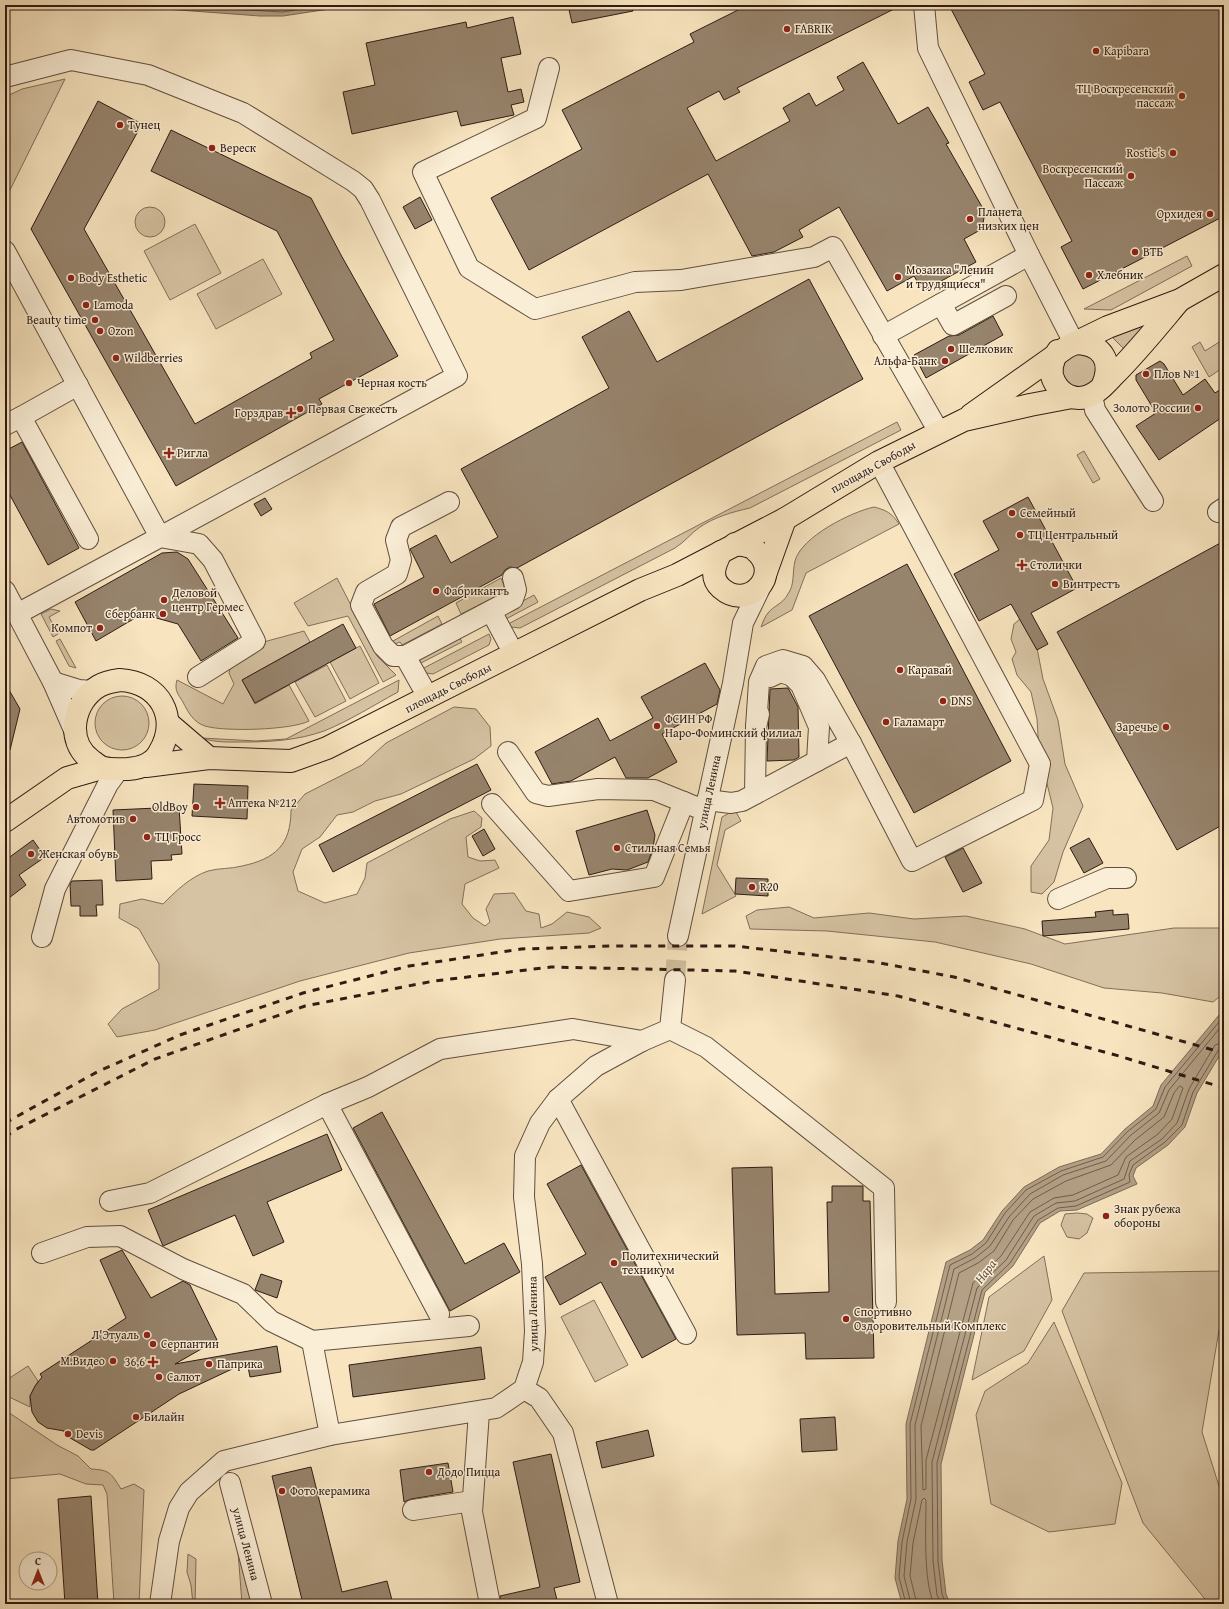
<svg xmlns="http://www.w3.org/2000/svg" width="1229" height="1609" font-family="'Gentium Book Plus',serif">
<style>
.green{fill:#d6c3a3;stroke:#826f5b}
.water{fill:#b3a085;stroke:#7e6b57}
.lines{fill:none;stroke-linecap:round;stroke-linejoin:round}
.shore{stroke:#705e4c;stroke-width:1}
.building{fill:#97846d;stroke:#2e1b13}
.minor-tunnel{stroke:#d0bd9d;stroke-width:20;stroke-dasharray:20 10;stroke-linecap:butt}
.minor-casing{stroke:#604e3e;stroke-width:22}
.major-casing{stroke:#2e1b13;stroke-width:24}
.minor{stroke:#faeed6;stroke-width:20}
.major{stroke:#f8e5c0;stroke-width:22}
.rail{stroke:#2e1b13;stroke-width:3;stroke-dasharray:7 7;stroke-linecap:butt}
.poi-dot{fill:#8f2418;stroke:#faeed6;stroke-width:1.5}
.labels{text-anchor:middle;stroke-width:3;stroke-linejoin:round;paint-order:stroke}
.poi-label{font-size:12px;fill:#2e1b13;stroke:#faeed6;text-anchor:start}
.street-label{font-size:12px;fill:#2e1b13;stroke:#faeed6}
.water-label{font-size:13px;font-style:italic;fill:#635041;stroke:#faeed6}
</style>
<rect width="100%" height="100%" fill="#f8e5c0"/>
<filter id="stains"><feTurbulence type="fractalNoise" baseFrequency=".005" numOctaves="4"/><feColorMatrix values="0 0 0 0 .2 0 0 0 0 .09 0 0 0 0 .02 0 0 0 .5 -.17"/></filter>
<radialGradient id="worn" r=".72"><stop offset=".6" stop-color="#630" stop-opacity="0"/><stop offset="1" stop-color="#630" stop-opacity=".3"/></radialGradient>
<g class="green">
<path d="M65 79 6 198 5 197V97L22 89Z"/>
<circle cx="150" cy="222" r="15"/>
<path d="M195 224 221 273 170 300 144 251Z"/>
<path d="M1187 256 1192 266 1111 310 1084 309Z"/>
<path d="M263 259 282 294 216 329 197 294Z"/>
<path d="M1162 313 1125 356 1123 348 1111 336Z"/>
<path d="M1224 339V367L1209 377 1192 347 1200 342 1205 351Z"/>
<path d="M1076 348 1100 362 1092 389 1065 388 1058 361Z"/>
<path d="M897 422 901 430 750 508C732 512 715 517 700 527 691 533 685 542 675 548L520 628 511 627 508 624Z"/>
<path d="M1084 451 1100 479 1093 483 1077 455Z"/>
<path d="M874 507C886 510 892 513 899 524L806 573 792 610 761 627C763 622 765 616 768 613 773 606 783 604 788 594 795 584 792 573 795 561 801 537 851 512 874 507Z"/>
<path d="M337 578 377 656 396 675 383 682 348 616 308 626 294 603Z"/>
<path d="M501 578 504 586 503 593 461 614 456 603Z"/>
<path d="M534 595 538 602 506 619 505 613 510 608Z"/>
<path d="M51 609 60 611 49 617 58 634 53 637 41 614Z"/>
<path d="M438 616 442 624 402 645 400 642 395 644 393 641Z"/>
<path d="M1020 619 1037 648 1043 679 1058 720 1065 764 1083 806 1063 852 1054 882 1042 894 1031 892V866L1049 840 1053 808 1039 751 1037 719 1031 692 1017 675 1012 659 1016 652 1011 639 1014 624Z"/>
<path d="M304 631 310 642 242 680 255 704 289 685 309 721C292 730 224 732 205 726 193 722 188 712 183 702 178 694 174 690 177 680L223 704 234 684 229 673 231 666 260 643Z"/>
<path d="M489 634 491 639 489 645 433 674 426 673 422 669Z"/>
<path d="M458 635 462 642 419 664 420 659Z"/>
<path d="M60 639 76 668 69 666 56 641Z"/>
<path d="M360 646 379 683 350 699 330 662Z"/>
<path d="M327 665 346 701 315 717 295 682Z"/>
<path d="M399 680 398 692C374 705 349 721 324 731 299 740 271 742 245 742 230 742 216 743 202 738L256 741 286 739Z"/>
<circle cx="122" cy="723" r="27"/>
<path d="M454 707 476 709 490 727 491 746 474 759 401 794 375 801 353 812 337 815 320 837 302 849 293 872 298 891 325 903 357 894 365 878 367 863 450 819 474 811 482 818 481 827 466 837 468 857 480 861 495 860 499 868 465 884 462 904 473 918 485 926 490 922 486 909 494 894 514 893 526 911 539 914 541 928 552 924 567 912 589 917 601 928 589 933 500 939 409 953 300 981 155 1030 117 1037 108 1024 122 1009 159 989V964L139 929 119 918 120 904 142 899 163 904C176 891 190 877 208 871 218 868 231 869 242 866 275 859 291 845 291 810L305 794 362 765 386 743Z"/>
<path d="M735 810 741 821 725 830 717 865 736 896 702 914 722 817Z"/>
<path d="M789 907 814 918 869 913 914 919 966 916 1025 929 1065 944 1174 928H1224V993L1213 1002 1162 993 1104 988 1031 964 935 942 827 931 750 929 746 916 757 910Z"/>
<path d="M1077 1213 1087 1214 1093 1218 1087 1233 1079 1239 1067 1237 1061 1225 1065 1214Z"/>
<path d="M1044 1256 1052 1300 1024 1351 972 1380 989 1297Z"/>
<path d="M1224 1271V1300L1202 1432 1224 1502V1604H1209L1143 1523 1062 1311 1084 1273Z"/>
<path d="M594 1300 628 1365 595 1382 561 1317Z"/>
<path d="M1054 1322 1122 1483 1115 1524 1049 1532 991 1504 976 1415 985 1391 1028 1363Z"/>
<path d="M28 1366 38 1381 30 1396V1407L5 1395V1381Z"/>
<path d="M5 1410 57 1445 78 1456 91 1469C110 1470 111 1473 121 1489L134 1484 144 1490 139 1604H114L107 1494 103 1485 86 1484 60 1474 5 1479Z"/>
<path d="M237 1538 254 1604H242Z"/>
<path d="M188 1554 196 1559 195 1604H193L191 1585 187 1572Z"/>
</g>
<g class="water">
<path d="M111 5H356L283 16H260Z"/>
<path d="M1224 1009V1048L1197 1093 1185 1127 1168 1145 1136 1168 1133 1176 1137 1184 1077 1210 1060 1211 1040 1223 1013 1266 985 1292 941 1464 942 1560 946 1594 950 1604H902L895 1578 898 1541 907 1499 906 1424 946 1262 970 1250 983 1240 1002 1211 1024 1187 1059 1167 1101 1154 1125 1129 1153 1106 1161 1085Z"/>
</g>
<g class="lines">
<g class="shore">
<path d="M161 5 282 12 330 5"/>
<path d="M228 5 282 7 297 5"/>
<path d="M1180 1086 1183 1088 1172 1119 1158 1134 1126 1157 1118 1175 1073 1195 1054 1198 1030 1212 1001 1256 973 1283 926 1460V1489L923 1490 921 1426 959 1273 978 1263 994 1251 1013 1220 1033 1199 1066 1181 1111 1165 1135 1140 1164 1117 1174 1093Z"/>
<path d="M906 1604 899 1577 902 1542 911 1499 910 1424 950 1265 972 1254 986 1243 1005 1213 1026 1190 1061 1171 1103 1157 1127 1132 1156 1109 1165 1087 1224 1016"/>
<path d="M911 1604 904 1576 907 1542 916 1499 915 1425 954 1269 975 1258 990 1246 1009 1217 1030 1194 1063 1175 1106 1161 1131 1135 1159 1113 1169 1090 1224 1023"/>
<path d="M917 1604 910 1576 913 1543 922 1500 924 1498 926 1500C926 1527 923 1581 934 1604"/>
<path d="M941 1604 937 1595 933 1561 932 1462 977 1288 1006 1260 1034 1216 1056 1203 1075 1201 1124 1179 1130 1161 1162 1139 1177 1123 1189 1089 1215 1045 1224 1042"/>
<path d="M946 1604 942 1594 938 1561 937 1463 982 1290 1010 1263 1038 1220 1058 1208 1076 1206 1130 1182 1129 1175 1133 1165 1165 1142 1182 1125 1193 1092 1219 1049 1224 1047"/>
</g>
</g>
<g class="building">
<path d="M568 5H633V11L572 23Z"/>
<path d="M748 5H902L737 88 740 92 724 100 719 91 687 108 716 161 790 121 783 108 809 93 816 106 844 90 837 77 863 62 898 124 928 107 949 143 946 144 985 212 982 229 964 239 976 262 923 291 914 276 887 291 839 207 799 230 803 237 774 252 752 256 708 174 529 270 491 198 582 149 562 110 694 42 690 34Z"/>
<path d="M958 5H1224V216L1083 289 1061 247 1072 241 1000 102 983 110 969 82 985 74 951 9Z"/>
<path d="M513 17 521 54 501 58 508 92 521 89 524 102 511 105 514 115 461 126 457 111 352 134 343 92 375 85 366 43 466 22 467 28Z"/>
<path d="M98 101 142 124 84 229 195 424 312 358 310 353 334 340 277 231 151 171 171 130 311 198 341 255 398 356 319 399 322 404 176 486 31 229Z"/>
<path d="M420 197 432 220 415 229 403 207Z"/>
<path d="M809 279 863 379 517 568 510 567 505 570 502 575 390 636 374 604 424 577 410 549 436 535 451 563 498 537 461 469 609 388 582 337 629 311 657 362Z"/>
<path d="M993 316 1003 335 926 378 914 355 949 336 959 335Z"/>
<path d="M1160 361 1164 364 1183 395 1205 379 1215 393 1224 387V416L1159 460 1136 426 1156 413 1136 380V375Z"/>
<path d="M22 442 79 548 48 565 5 486V451Z"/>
<path d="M1028 497 1077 588 1031 613 1048 644 1037 650 1011 604 979 621 954 574 999 550 983 521Z"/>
<path d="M265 498 272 509 261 516 254 504Z"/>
<path d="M1224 541V824L1177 850 1057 632Z"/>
<path d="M177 552 188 559 238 638 201 661 178 624 142 614 96 641 75 602 162 553Z"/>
<path d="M907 564 1011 761 914 813 809 616Z"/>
<path d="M343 624 356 648 255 703 242 680Z"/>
<path d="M705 663 720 690 717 704 662 734 677 762 648 778H626L615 757 571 781 552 784 535 752 598 718 610 741 653 718 641 697Z"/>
<path d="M5 683 20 709 10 750 5 749Z"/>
<path d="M788 688 798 707 799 757 794 760 767 761 770 689Z"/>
<path d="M477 764 491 790 333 872 319 845Z"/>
<path d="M194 784 248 786 247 819 192 816Z"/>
<path d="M179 807 182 854 171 855 172 860 151 861 152 879 116 881 113 810Z"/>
<path d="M647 810 655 835 653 848 648 862 627 870 612 869 589 875 576 831Z"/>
<path d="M484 829 495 849 483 856 472 836Z"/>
<path d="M1089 838 1103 863 1084 873 1070 848Z"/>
<path d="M33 840 45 857 19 875 26 885 5 901V856L7 859Z"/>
<path d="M963 848 982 883 963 892 945 857Z"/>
<path d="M736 878 768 879V896L735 894Z"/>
<path d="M102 880 103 905H96L97 916H80V906H71L70 884 72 881Z"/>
<path d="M1113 910V915L1128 914 1129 929 1043 936 1042 921 1096 917 1095 912Z"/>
<path d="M382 1112 465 1264 504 1243 520 1272 450 1311 353 1128Z"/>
<path d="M327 1134 342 1170 267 1202 284 1242 253 1256 235 1215 163 1246 148 1210Z"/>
<path d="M581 1165 676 1339 642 1358 601 1282 560 1305 545 1277 586 1254 547 1184Z"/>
<path d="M772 1167 775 1294 829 1292 827 1202H832V1186H863V1201H870L874 1358 806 1359 805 1333 737 1335 732 1168Z"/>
<path d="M122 1250 151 1298 183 1281 190 1285 217 1340 175 1364 277 1346 281 1372 250 1377 247 1362 179 1394 94 1450H91L65 1435 64 1431 47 1428 38 1422 32 1412 30 1396 35 1386 42 1377 40 1374 126 1318 100 1260Z"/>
<path d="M261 1274 282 1281 277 1298 255 1290Z"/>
<path d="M481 1347 485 1379 353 1397 349 1365Z"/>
<path d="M835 1417 837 1450 802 1452 800 1419Z"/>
<path d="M648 1430 654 1456 602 1468 596 1442Z"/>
<path d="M551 1454 580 1582 554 1588 558 1604H501L500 1596 540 1587 513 1462Z"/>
<path d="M448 1463 453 1492 411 1499 404 1502 400 1470Z"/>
<path d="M311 1467 342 1592 387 1581 393 1604H303L272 1476Z"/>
<path d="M91 1496 98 1604H65L58 1499Z"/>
</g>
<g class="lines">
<path class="minor-tunnel" d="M675 980 678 936"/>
<defs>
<g id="minor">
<path d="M924 5 928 48 1029 255 1074 343"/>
<path d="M549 68 536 118 423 172 469 268 535 309 635 282 681 280 814 257 833 247 939 432"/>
<path d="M5 77 71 60 148 75 243 113 353 181 363 189 370 200 457 376 160 537 5 251"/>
<path d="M941 304 953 325 1006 296"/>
<path d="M883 336 1029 255"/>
<path d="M1092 395 1095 410 1153 501"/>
<path d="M21 417 78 385"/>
<path d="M5 425 21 417 88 539"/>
<path d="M449 502 401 527 396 540 401 560 397 574 366 592 361 605 383 646 393 656H405L513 599 516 590 513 578"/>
<path d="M1218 512 1224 508"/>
<path d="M5 591 53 682 74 730"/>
<path d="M491 611 514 654"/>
<path d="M17 614 160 537 199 544 213 560 255 641 198 677"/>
<path d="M405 656 428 697"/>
<path d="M53 682 79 690 92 691"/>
<path d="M756 727 759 682 766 666 783 660 803 666 815 680 852 745 912 861 1033 800 1040 764 879 462"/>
<path d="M508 752 536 793 548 796 598 789 654 790 696 807"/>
<path d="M817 761 851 743"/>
<path d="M755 794 756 727 759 714"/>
<path d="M707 800 731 803 742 801 817 761 819 727 801 685 792 676 781 672 770 677"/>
<path d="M492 804 569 891 654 877 684 802"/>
<path d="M1058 899 1107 878H1126"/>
<path d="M678 936 733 683 743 623 760 588"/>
<path d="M42 937 55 889 108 784 119 769"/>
<path d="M670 1029 706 1047 884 1188 886 1302"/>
<path d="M558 1099 686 1334"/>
<path d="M327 1104 439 1314"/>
<path d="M110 1201 150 1193 327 1104 368 1087 440 1049 573 1029 642 1041"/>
<path d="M42 1253 87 1237 120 1236 183 1269 243 1294 271 1321 312 1341"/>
<path d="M524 1389 539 1398 563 1433 608 1604"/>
<path d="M479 1412 472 1512 490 1604"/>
<path d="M330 1435 312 1341 469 1326"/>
<path d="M230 1483 262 1604"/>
<path d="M413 1510 472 1501"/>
<path d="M160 1604 169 1541 179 1508 189 1492 224 1461 330 1435 496 1408 524 1389 533 1362 535 1331 532 1264 524 1197 525 1156 540 1123 558 1099 596 1066 642 1041 670 1029 675 980"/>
</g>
<g id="major">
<path d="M1074 343C1102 343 1114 361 1102 387"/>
<path d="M1058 351C1052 361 1048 372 1055 383 1062 396 1077 402 1091 395 1100 391 1108 381 1114 375 1138 351 1158 326 1179 301"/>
<path d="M971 415 1067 347 1108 327 1180 300 1224 275"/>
<path d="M721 552C715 564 709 577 721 588 748 612 782 575 757 552 755 550 753 547 750 547 746 545 740 545 735 544"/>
<path d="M766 572 785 519"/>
<path d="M120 680C160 682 180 718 159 753 153 764 140 768 128 769 120 769 112 770 104 768 99 767 95 763 91 760 65 741 73 701 99 686 106 682 113 681 120 680Z"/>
<path d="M168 723 209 758"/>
<path d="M146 766 209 758 291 761 327 748 640 590 677 575 785 519 879 462 964 420 1030 405 1072 397"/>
<path d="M5 821 67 778 102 768"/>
</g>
</defs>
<use href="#minor" class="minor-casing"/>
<use href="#major" class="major-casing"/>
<use href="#minor" class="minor"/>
<use href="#major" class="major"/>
<g class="rail">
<path d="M5 1123 97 1072 180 1035 303 993 409 966 521 949 613 946H735L875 962 954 977 1224 1053"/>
<path d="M5 1137 15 1130 155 1059 305 1006 434 981 551 967 735 971 898 996 1119 1056 1224 1088"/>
</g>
</g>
<g class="poi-dot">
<circle cx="787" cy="29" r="4"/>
<circle cx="1096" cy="51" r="4"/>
<circle cx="1182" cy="96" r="4"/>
<circle cx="120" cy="125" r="4"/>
<circle cx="212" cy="148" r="4"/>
<circle cx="1173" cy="153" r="4"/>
<circle cx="1131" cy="176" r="4"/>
<circle cx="1210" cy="214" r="4"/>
<circle cx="970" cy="219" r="4"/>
<circle cx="1135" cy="252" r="4"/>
<circle cx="1089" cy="275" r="4"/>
<circle cx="898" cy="277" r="4"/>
<circle cx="71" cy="278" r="4"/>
<circle cx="86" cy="305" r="4"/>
<circle cx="95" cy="320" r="4"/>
<circle cx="100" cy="331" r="4"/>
<circle cx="951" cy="349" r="4"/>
<circle cx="116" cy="358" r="4"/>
<circle cx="945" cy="361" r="4"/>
<circle cx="1146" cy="374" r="4"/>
<circle cx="349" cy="383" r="4"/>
<circle cx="1198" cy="408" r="4"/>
<circle cx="300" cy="409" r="4"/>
<path d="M289 407h4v4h4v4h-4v4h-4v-4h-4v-4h4z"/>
<path d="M167 447h4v4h4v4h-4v4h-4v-4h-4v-4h4z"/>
<circle cx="1012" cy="513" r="4"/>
<circle cx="1020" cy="535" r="4"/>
<path d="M1020 559h4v4h4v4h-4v4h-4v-4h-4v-4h4z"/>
<circle cx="1055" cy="584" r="4"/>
<circle cx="436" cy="591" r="4"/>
<circle cx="164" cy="600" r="4"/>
<circle cx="163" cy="614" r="4"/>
<circle cx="100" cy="628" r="4"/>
<circle cx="900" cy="670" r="4"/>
<circle cx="943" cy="701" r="4"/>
<circle cx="886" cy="722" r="4"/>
<circle cx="657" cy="726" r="4"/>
<circle cx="1166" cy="727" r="4"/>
<path d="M218 797h4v4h4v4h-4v4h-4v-4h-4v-4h4z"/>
<circle cx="196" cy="807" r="4"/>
<circle cx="133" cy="819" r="4"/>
<circle cx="147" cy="837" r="4"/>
<circle cx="617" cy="848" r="4"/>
<circle cx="31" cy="854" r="4"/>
<circle cx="752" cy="887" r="4"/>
<circle cx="1106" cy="1216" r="4"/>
<circle cx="614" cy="1263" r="4"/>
<circle cx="846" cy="1319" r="4"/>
<circle cx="147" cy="1335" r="4"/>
<circle cx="153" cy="1344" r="4"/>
<circle cx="113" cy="1361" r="4"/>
<path d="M151 1356h4v4h4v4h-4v4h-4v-4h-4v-4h4z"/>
<circle cx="209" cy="1364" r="4"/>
<circle cx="159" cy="1377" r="4"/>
<circle cx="136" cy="1417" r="4"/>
<circle cx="68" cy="1434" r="4"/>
<circle cx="429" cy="1472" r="4"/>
<circle cx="282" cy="1491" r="4"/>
</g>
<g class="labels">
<g class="poi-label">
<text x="795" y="33">FABRIK</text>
<text x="1104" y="55">Kapibara</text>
<text x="1174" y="93" text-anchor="end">ТЦ Воскресенский<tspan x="1174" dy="14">пассаж</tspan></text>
<text x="128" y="129">Тунец</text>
<text x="220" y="152">Вереcк</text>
<text x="1165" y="157" text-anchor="end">Rostic's</text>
<text x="1123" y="173" text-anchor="end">Воскресенский<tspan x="1123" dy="14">Пассаж</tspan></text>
<text x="978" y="216">Планета<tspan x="978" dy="14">низких цен</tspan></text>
<text x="1202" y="218" text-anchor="end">Орхидея</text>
<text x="1143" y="256">ВТБ</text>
<text x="906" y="274">Мозаика "Ленин<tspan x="906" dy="14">и трудящиеся"</tspan></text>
<text x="1097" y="279">Хлебник</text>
<text x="79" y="282">Body Esthetic</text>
<text x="94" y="309">Lamoda</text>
<text x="87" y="324" text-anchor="end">Beauty time</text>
<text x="108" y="335">Ozon</text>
<text x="959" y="353">Шелковик</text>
<text x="124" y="362">Wildberries</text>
<text x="937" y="365" text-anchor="end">Альфа-Банк</text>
<text x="1154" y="378">Плов №1</text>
<text x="357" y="387">Черная кость</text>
<text x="1190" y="412" text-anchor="end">Золото России</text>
<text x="308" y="413">Первая Свежесть</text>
<text x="283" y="417" text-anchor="end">Горздрав</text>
<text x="177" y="457">Ригла</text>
<text x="1020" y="517">Семейный</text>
<text x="1028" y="539">ТЦ Центральный</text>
<text x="1030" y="569">Столички</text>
<text x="1063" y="588">Винтрестъ</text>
<text x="444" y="595">Фабрикантъ</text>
<text x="172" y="597">Деловой<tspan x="172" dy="14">центр Гермес</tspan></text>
<text x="155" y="618" text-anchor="end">Сбербанк</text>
<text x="92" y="632" text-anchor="end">Компот</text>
<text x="908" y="674">Каравай</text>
<text x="951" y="705">DNS</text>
<text x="665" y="723">ФСИН РФ<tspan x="665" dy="14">Наро-Фоминский филиал</tspan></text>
<text x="894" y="726">Галамарт</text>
<text x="1158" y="731" text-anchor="end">Заречье</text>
<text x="228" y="807">Аптека №212</text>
<text x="188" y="811" text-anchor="end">OldBoy</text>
<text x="125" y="823" text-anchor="end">Автомотив</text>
<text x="155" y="841">ТЦ Гросс</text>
<text x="625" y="852">Стильная Семья</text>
<text x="39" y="858">Женская обувь</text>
<text x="760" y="891">R20</text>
<text x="1114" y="1213">Знак рубежа<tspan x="1114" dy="14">обороны</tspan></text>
<text x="622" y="1260">Политехнический<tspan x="622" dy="14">техникум</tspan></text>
<text x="854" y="1316">Спортивно<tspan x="854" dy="14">Оздоровительный Комплекс</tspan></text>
<text x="139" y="1339" text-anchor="end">Л'Этуаль</text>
<text x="161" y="1348">Серпантин</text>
<text x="105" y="1365" text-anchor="end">М.Видео</text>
<text x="145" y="1366" text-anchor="end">36,6</text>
<text x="217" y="1368">Паприка</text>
<text x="167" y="1381">Салют</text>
<text x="144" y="1421">Билайн</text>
<text x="76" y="1438">Devis</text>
<text x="437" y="1476">Додо Пицца</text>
<text x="290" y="1495">Фото керамика</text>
</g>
<g class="street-label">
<text transform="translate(873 467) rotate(-29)" y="4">площадь Свободы</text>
<text transform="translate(448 688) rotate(-27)" y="4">площадь Свободы</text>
<text transform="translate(709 792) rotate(-78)" y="4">улица Ленина</text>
<text transform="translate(533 1314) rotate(-91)" y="4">улица Ленина</text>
<text transform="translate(246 1544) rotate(75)" y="4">улица Ленина</text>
</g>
<g class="water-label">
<text transform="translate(985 1271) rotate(-53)" y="5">Нара</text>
</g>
</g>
<rect width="1229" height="1609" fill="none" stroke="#f8e5c0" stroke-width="20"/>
<rect x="6" y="6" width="1217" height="1597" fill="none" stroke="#2e1b13" stroke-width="2"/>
<rect x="10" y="10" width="1209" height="1589" fill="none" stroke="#2e1b13"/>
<g transform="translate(38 1571)"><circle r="19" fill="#faeed6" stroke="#a89a88"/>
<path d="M0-3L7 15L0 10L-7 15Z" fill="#8f2418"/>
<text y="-6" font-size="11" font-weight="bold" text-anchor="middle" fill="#2e1b13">С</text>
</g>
<rect width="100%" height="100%" filter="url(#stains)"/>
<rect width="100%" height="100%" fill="url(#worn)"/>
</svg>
